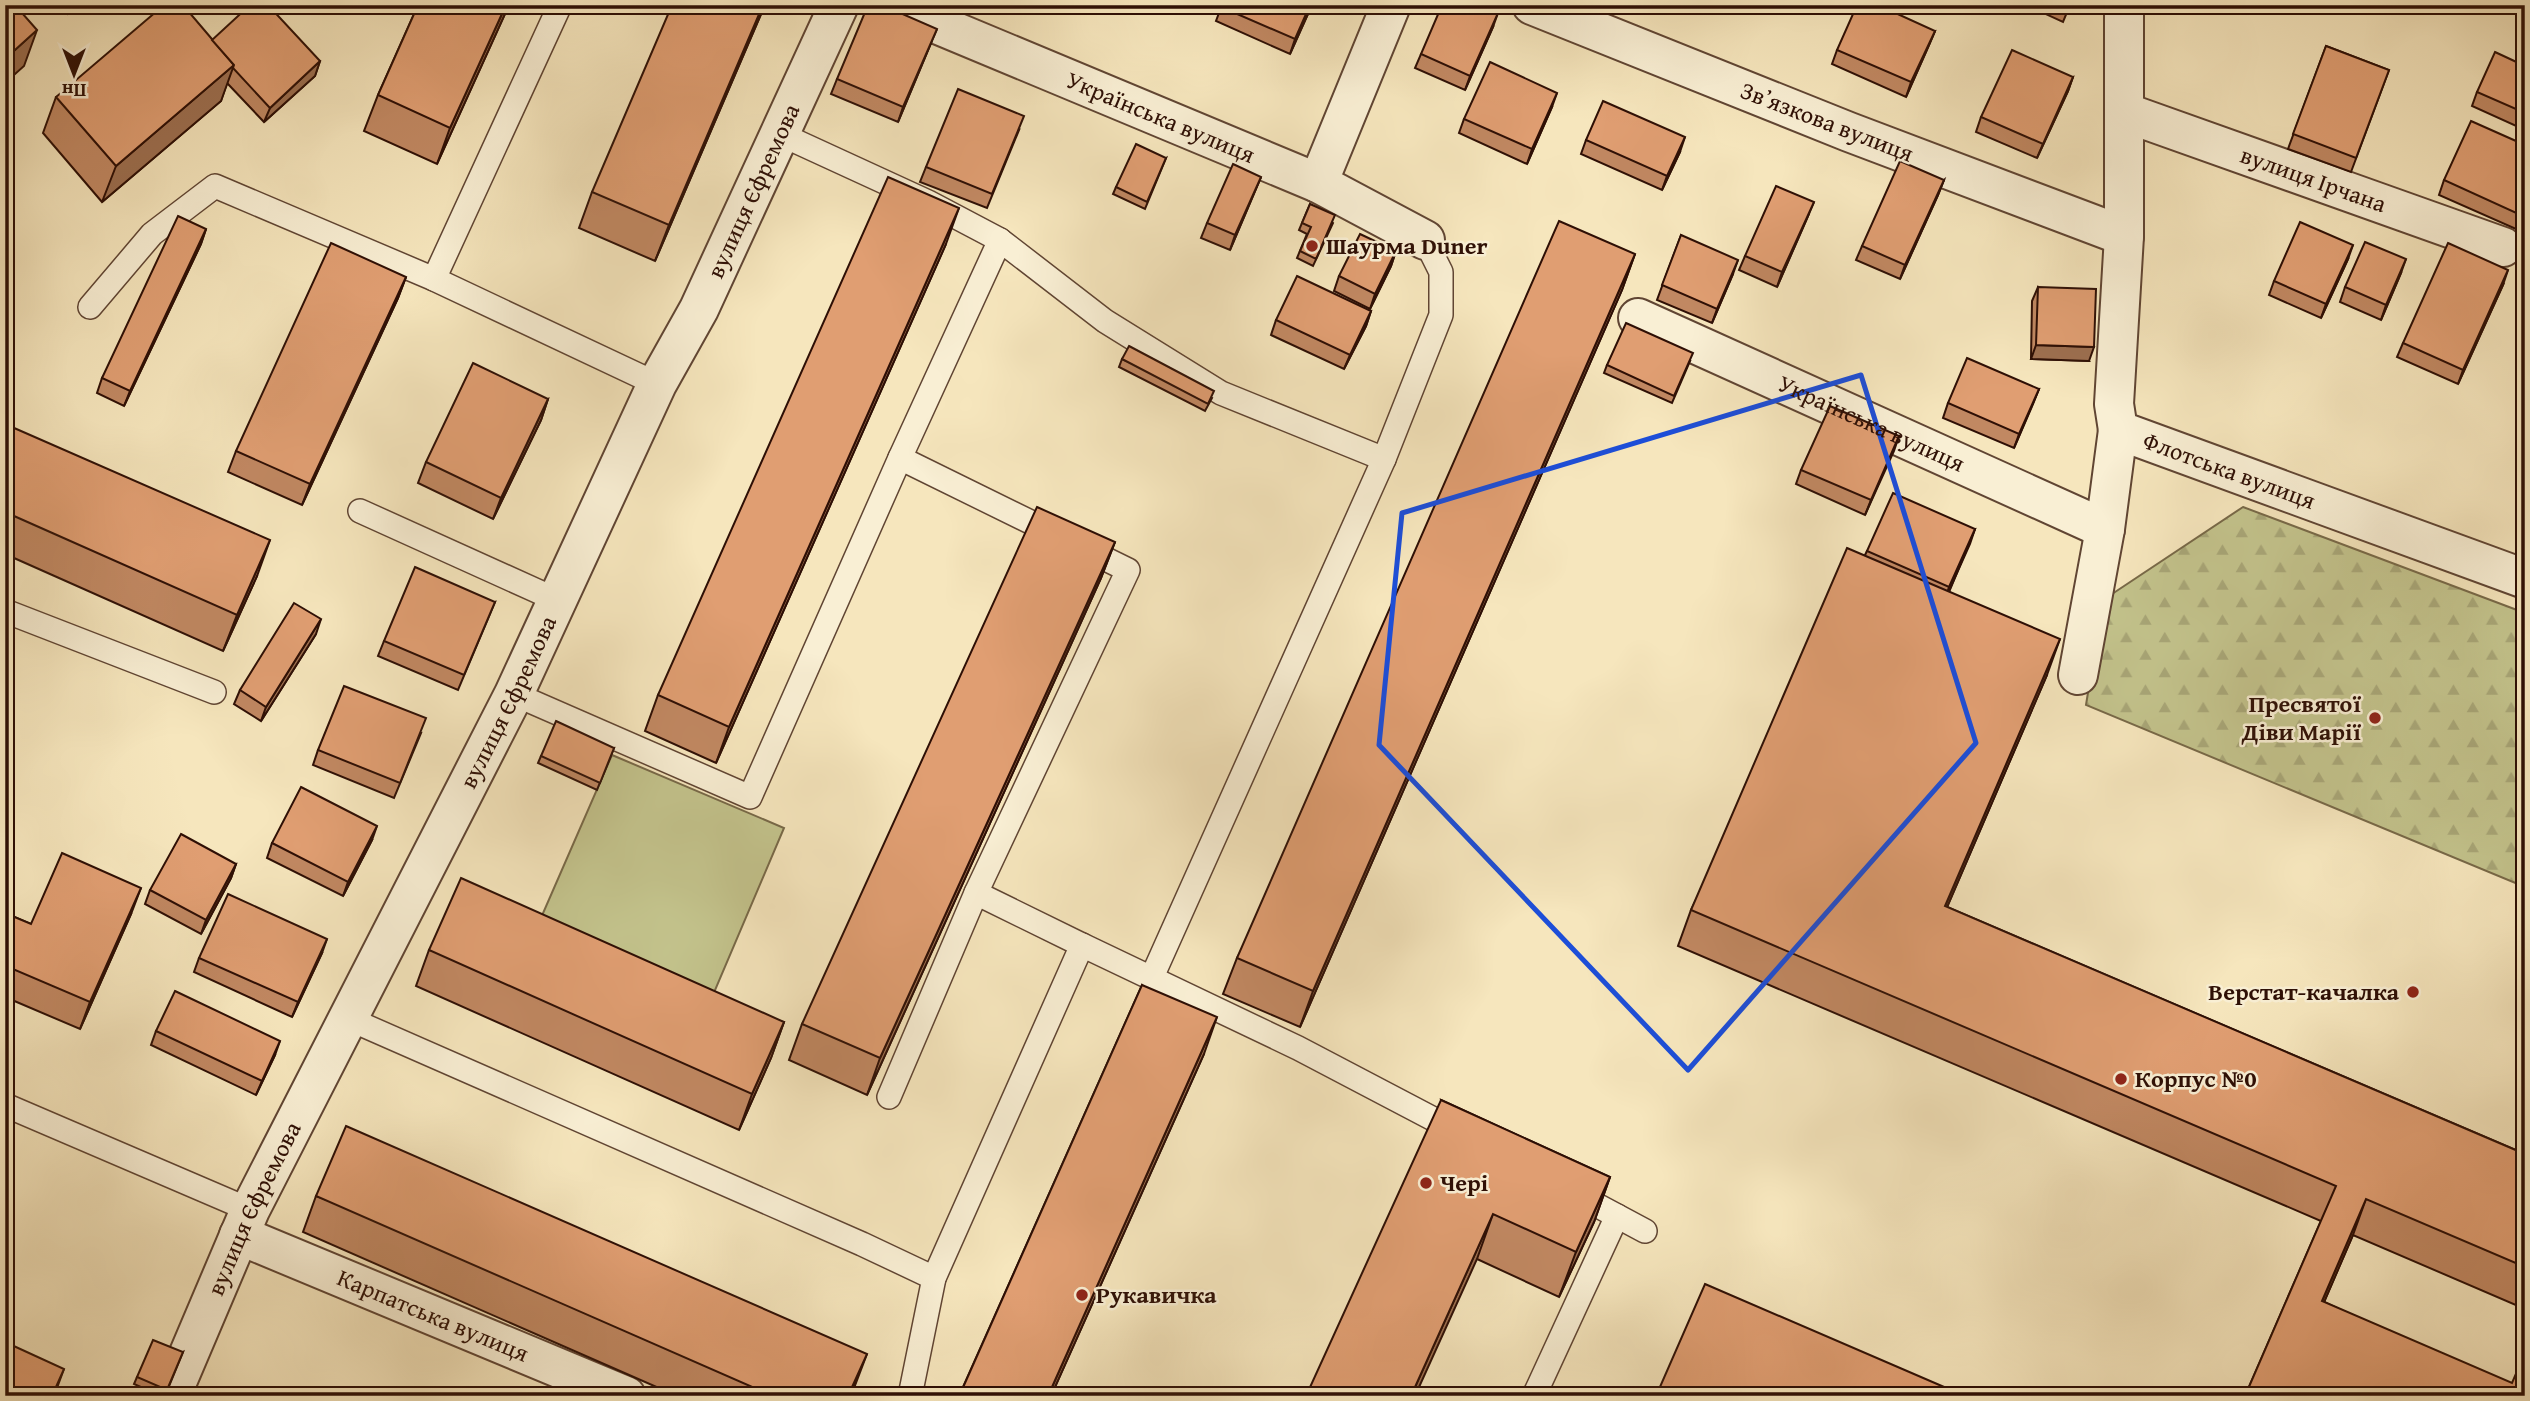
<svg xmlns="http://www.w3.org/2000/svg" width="2530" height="1401" font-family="'Gentium Book Plus',serif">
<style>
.forest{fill:url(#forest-firs);stroke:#786948;stroke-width:2}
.green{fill:#c3c38c;stroke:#786948;stroke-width:2}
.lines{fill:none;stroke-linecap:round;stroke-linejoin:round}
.service-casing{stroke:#604533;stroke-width:26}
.minor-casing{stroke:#604533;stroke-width:42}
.service{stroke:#f9efd4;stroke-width:23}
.minor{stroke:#f9efd4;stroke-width:38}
.wall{fill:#c18862;stroke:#2e0f05;stroke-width:2}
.shaded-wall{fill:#9d6f50;stroke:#2e0f05;stroke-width:2}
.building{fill:#e09e72;stroke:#2e0f05;stroke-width:2}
.marked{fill:none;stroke:#1d4ed8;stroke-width:5;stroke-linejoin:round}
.poi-dot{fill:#8f2418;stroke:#f9efd4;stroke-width:2.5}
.labels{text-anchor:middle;stroke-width:5;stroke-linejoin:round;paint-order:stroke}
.street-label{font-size:24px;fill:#2e0f05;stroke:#f9efd4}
.poi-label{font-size:24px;font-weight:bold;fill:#2e0f05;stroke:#f9efd4;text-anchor:start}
</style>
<defs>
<pattern id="forest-firs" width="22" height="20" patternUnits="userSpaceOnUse" patternTransform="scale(1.75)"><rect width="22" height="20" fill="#c3c38c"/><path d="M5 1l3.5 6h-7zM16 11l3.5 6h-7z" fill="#a8a677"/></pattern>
</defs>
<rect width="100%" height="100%" fill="#f6e6bd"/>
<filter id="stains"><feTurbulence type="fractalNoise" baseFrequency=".00286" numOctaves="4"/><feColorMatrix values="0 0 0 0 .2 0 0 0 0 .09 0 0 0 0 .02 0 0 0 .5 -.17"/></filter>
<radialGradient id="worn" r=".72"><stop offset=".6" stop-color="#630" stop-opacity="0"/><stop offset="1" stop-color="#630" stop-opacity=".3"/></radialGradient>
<path class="forest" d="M2243 507 2525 613V887L2086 705 2103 600Z"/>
<path class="green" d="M612 755 784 828 710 1002 537 927Z"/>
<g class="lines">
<defs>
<g id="service">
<path d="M780 134 928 202 1000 240"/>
<path d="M434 279 560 5"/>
<path d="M90 307 152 234 215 186 434 279 657 384"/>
<path d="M360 511 557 600"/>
<path d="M5 611 214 692"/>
<path d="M514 694 750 797 900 458 1000 240 1105 321 1221 393 1384 459"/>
<path d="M976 893 1082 945"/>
<path d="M1152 977 1384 459 1441 315V272L1425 240"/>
<path d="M347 1018 862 1244 934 1278"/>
<path d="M889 1097 976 893 1128 570 900 458"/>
<path d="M5 1105 250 1210"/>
<path d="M1574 1193 1645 1231"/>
<path d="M910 1396 934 1278 1082 945 1298 1048 1460 1133"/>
<path d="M1534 1396 1617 1216"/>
</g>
<g id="minor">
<path id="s1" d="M891 5 1318 183 1425 240"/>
<path d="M1532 5 1849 132 2124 236"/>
<path id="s2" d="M2124 5V236L2114 404 2118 430 2525 579"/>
<path id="s3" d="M2124 112 2503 247"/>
<path d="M1318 183 1391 5"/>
<path id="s4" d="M1638 318 2105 529"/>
<path d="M2078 675 2105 529 2118 430"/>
<path id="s5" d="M239 1235 626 1396"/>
<path id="s6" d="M171 1396 250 1210 514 694 657 384 699 309 839 5"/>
</g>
</defs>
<use href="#service" class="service-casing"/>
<use href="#minor" class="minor-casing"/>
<use href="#service" class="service"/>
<use href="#minor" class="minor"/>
</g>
<g class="wall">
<path d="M62 5H76L69 12Z"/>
<path d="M418 5H509L437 164 364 131 378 95Z"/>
<path d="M765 5 655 261 579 228 592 192Z"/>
<path d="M1103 5H1115L1113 10Z"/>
<path d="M1222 5H1312L1290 54 1216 21Z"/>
<path d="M2026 5H2070L2063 22Z"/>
<path d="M2494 5H2517L2514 13Z"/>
<path d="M1493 27 1465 90 1415 68 1421 54Z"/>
<path d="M1935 31 1929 45 1906 97 1832 64 1837 50Z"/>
<path d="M212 40 320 61 315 76 264 122 227 83 221 101 102 202 43 133 56 97Z"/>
<path d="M931 43 898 122 831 94 837 79Z"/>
<path d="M2326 46 2389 70 2351 172 2288 149Z"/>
<path d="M2525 66V130L2472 106 2477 92Z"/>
<path d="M2073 77 2068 91 2037 158 1976 132 1981 117Z"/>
<path d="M1552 107 1527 164 1459 133 1464 119Z"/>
<path d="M1019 130 987 208 920 182 926 167Z"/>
<path d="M1586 140 1680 152 1662 190 1581 154Z"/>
<path d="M2525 145V233L2439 195 2444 180Z"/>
<path d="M1166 158 1145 209 1113 194 1116 187Z"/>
<path d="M1261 177 1230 250 1201 238 1207 223Z"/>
<path d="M1944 180 1938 195 1900 279 1856 260 1862 246Z"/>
<path d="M1310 204 1333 223 1313 266 1297 258 1307 234 1299 230Z"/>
<path d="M1808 216 1777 287 1739 270 1745 256Z"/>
<path d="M206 229 201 244 124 406 97 393 102 378Z"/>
<path d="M1681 235 1733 274 1712 323 1657 300Z"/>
<path d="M946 244 716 763 645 731 658 695Z"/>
<path d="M1396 251 1391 266 1370 309 1334 291 1339 276Z"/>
<path d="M1635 254 1622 290 1300 1027 1223 994 1237 958Z"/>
<path d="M2348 259 2321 318 2269 295 2274 281Z"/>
<path d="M2401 273 2381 320 2340 302 2345 287Z"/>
<path d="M406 277 398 298 302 505 228 472 236 451Z"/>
<path d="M2503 285 2458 384 2397 357 2403 343Z"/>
<path d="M2038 287 2089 361 2031 359 2032 301Z"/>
<path d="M1371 311 1366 326 1344 369 1271 335 1276 320Z"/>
<path d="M1122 359 1212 398 1205 411 1119 367Z"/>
<path d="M1690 361 1672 403 1604 373 1607 365Z"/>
<path d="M2039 389 2014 448 1943 418 1948 403Z"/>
<path d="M548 399 541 420 493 519 418 483 426 462Z"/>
<path d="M5 424 257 576 223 651 5 554Z"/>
<path d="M1899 436 1865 515 1796 484 1801 470Z"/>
<path d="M1975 529 1949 592 2047 675 1947 907 2525 1154V1309L2353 1235 2324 1302 2525 1396H2245L2321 1221 1678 946 1691 910 1867 551Z"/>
<path d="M1115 542 1101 578 867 1095 789 1060 802 1024Z"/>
<path d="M495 602 458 690 378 656 384 641Z"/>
<path d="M316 634 261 721 234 704 240 690Z"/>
<path d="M421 733 394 798 313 765 318 750Z"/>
<path d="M614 748 597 790 538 763 541 756Z"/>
<path d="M372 840 343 896 267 858 272 843Z"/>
<path d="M236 864 231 878 201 934 145 904 150 890Z"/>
<path d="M5 913 31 924 131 914 80 1029 5 997Z"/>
<path d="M429 950 784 1022 771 1058 739 1130 416 986Z"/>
<path d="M322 953 292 1017 194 972 199 958Z"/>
<path d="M1142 985 1204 1054 1051 1396H959Z"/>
<path d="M156 1031 275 1055 256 1095 151 1045Z"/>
<path d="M1441 1100 1610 1177 1594 1222 1559 1297 1477 1259Z"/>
<path d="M316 1196 853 1390 851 1396H677L303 1232Z"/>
<path d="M183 1352 165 1396H161L134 1384 137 1377Z"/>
</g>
<g class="shaded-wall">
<path d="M71 5H76L69 12Z"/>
<path d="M506 5H509L437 164 450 128Z"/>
<path d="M763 5H765L655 261 669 225Z"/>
<path d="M1310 5H1312L1290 54 1295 39Z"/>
<path d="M1498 13 1493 27 1465 90 1470 76Z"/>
<path d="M937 29 931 43 898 122 903 107Z"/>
<path d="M37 30 24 66 5 83V59Z"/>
<path d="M1935 31 1929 45 1906 97 1911 82Z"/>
<path d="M320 61 315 76 264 122 270 108Z"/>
<path d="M234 65 221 101 102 202 116 166Z"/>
<path d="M2073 77 2068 91 2037 158 2043 144Z"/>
<path d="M1557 93 1552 107 1527 164 1532 149Z"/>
<path d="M1685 137 1680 152 1662 190 1667 176Z"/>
<path d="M1261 177 1255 191 1230 250 1235 235Z"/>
<path d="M1944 180 1938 195 1900 279 1905 265Z"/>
<path d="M1814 202 1808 216 1777 287 1782 272Z"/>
<path d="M959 208 946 244 716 763 729 727Z"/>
<path d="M206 229 201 244 124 406 130 391Z"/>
<path d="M2353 245 2348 259 2321 318 2326 304Z"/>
<path d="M1396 251 1391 266 1370 309 1375 294Z"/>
<path d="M1635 254 1622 290 1300 1027 1313 991Z"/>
<path d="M2406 259 2401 273 2381 320 2386 305Z"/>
<path d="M1738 260 1733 274 1712 323 1717 309Z"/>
<path d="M2508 270 2503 285 2458 384 2463 370Z"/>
<path d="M406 277 398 298 302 505 310 484Z"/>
<path d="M1371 311 1366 326 1344 369 1350 355Z"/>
<path d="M2036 345 2094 347 2089 361 2031 359Z"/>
<path d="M2039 389 2033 404 2014 448 2019 434Z"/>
<path d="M548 399 541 420 493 519 501 498Z"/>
<path d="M1899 436 1894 451 1865 515 1871 500Z"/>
<path d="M1975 529 1970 544 1944 602 1949 587Z"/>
<path d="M270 540 257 576 223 651 237 615Z"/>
<path d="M1115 542 1101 578 867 1095 880 1058Z"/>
<path d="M321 619 316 634 261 721 266 707Z"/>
<path d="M2060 639 2047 675 1932 942 1945 906Z"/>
<path d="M377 826 372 840 343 896 348 882Z"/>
<path d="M236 864 231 878 201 934 206 920Z"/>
<path d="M141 888 131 914 80 1029 90 1002Z"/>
<path d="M327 939 322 953 292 1017 298 1002Z"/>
<path d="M1217 1017 1204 1054 1051 1396H1048Z"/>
<path d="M784 1022 771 1058 739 1130 752 1094Z"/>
<path d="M280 1041 275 1055 256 1095 262 1081Z"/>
<path d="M1610 1177 1594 1222 1559 1297 1576 1252Z"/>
<path d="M2366 1199 2353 1235 2309 1337 2322 1301Z"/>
<path d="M1493 1214 1477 1259 1415 1396H1411Z"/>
<path d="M867 1354 851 1396H848Z"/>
<path d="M64 1369 54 1396H52Z"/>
</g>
<g class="building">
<path d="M5 5H15L37 30 5 59Z"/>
<path d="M164 5H183L234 65 116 166 56 97Z"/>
<path d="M250 5H268L320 61 270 108 233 68 234 65 212 40Z"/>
<path d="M418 5H506L450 128 378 95Z"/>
<path d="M672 5H763L669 225 592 192Z"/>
<path d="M868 5H882L937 29 903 107 837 79Z"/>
<path d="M1222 5H1310L1295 39 1221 7Z"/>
<path d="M1442 5H1481L1498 13 1470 76 1421 54Z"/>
<path d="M1857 5H1878L1935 31 1911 82 1837 50Z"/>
<path d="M2326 46 2389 70 2356 158 2293 134Z"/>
<path d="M2012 50 2073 77 2043 144 1981 117Z"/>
<path d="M2495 52 2525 66V113L2477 92Z"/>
<path d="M1490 62 1557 93 1532 149 1464 119Z"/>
<path d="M958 89 1024 116 992 194 926 167Z"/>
<path d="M1603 101 1685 137 1667 176 1586 140Z"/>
<path d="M2471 121 2525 145V217L2444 180Z"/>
<path d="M1136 144 1166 158 1147 202 1116 187Z"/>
<path d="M1900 161 1944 180 1905 265 1862 246Z"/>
<path d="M1233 164 1261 177 1235 235 1207 223Z"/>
<path d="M888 177 959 208 729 727 658 695Z"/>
<path d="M1776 186 1814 202 1782 272 1745 256Z"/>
<path d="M1310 204 1335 215 1316 259 1300 251 1311 227 1302 223Z"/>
<path d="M178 216 206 229 130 391 102 378Z"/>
<path d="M1559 221 1635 254 1313 991 1237 958Z"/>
<path d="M2300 222 2353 245 2326 304 2274 281Z"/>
<path d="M1360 234 1396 251 1375 294 1339 276Z"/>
<path d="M1681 235 1738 260 1717 309 1662 285Z"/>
<path d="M2365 242 2406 259 2386 305 2345 287Z"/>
<path d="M331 243 406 277 310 484 236 451Z"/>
<path d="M2448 243 2508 270 2463 370 2403 343Z"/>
<path d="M1297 276 1371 311 1350 355 1276 320Z"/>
<path d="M2038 287 2096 289 2094 347 2036 345Z"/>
<path d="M1626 323 1693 353 1674 396 1607 365Z"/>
<path d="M1129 346 1214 391 1208 404 1122 359Z"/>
<path d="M1967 358 2039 389 2019 434 1948 403Z"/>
<path d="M473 363 548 399 501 498 426 462Z"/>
<path d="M1830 406 1899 436 1871 500 1801 470Z"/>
<path d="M5 424 270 540 237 615 5 512Z"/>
<path d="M1893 493 1975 529 1949 587 1867 551Z"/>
<path d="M1037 507 1115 542 880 1058 802 1024Z"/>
<path d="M1847 548 2060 639 1945 906 2525 1154V1267L2366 1199 2322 1301 2512 1383 2525 1353V1396H2245L2336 1186 1691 910Z"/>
<path d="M415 567 495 602 464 675 384 641Z"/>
<path d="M294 603 321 619 266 707 240 690Z"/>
<path d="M344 686 426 718 400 783 318 750Z"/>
<path d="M556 721 614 748 600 783 541 756Z"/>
<path d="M301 787 377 826 348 882 272 843Z"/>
<path d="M181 834 236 864 206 920 150 890Z"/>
<path d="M62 853 141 888 90 1002 13 969 5 986V913L31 924Z"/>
<path d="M461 878 784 1022 752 1094 429 950Z"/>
<path d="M228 894 327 939 298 1002 199 958Z"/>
<path d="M1142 985 1217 1017 1048 1396H970L961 1392Z"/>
<path d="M175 991 280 1041 262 1081 156 1031Z"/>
<path d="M1441 1100 1610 1177 1576 1252 1493 1214 1411 1396H1306Z"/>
<path d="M346 1126 867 1354 848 1396H773L316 1196Z"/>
<path d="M1705 1284 1965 1396H1656Z"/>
<path d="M153 1340 183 1352 167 1390 137 1377Z"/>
<path d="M5 1342 64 1369 52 1396H5Z"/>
</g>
<path class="marked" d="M1861 375 1976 743 1688 1070 1379 745 1402 513Z"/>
<g class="poi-dot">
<circle cx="1312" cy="246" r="7"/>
<circle cx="2375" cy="718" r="7"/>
<circle cx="2413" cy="992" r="7"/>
<circle cx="2121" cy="1079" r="7"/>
<circle cx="1426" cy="1183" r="7"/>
<circle cx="1082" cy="1295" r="7"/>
</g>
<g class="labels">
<g class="street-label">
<text dy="8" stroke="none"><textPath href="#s1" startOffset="292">Українська вулиця</textPath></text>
<text transform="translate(1827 122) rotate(21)" y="8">Звʼязкова вулиця</text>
<text dy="8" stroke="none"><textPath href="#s3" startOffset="201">вулиця Ірчана</textPath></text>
<text dy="8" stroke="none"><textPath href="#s6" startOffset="1339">вулиця Єфремова</textPath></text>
<text dy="8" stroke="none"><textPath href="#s4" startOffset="256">Українська вулиця</textPath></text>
<text dy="8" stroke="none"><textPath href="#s2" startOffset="544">Флотська вулиця</textPath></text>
<text dy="8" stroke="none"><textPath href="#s6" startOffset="772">вулиця Єфремова</textPath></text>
<text dy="8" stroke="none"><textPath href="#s6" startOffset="205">вулиця Єфремова</textPath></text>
<text dy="8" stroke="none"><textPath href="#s5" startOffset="210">Карпатська вулиця</textPath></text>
</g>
<g class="poi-label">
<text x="1326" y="254">Шаурма Duner</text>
<text x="2361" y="712" text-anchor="end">Пресвятої<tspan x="2361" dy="28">Діви Марії</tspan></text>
<text x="2399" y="1000" text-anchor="end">Верстат-качалка</text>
<text x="2135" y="1087">Корпус №0</text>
<text x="1440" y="1191">Чері</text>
<text x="1096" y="1303">Рукавичка</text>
</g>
</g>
<rect width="2530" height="1401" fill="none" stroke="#f6e6bd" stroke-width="28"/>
<rect x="7" y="7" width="2516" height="1387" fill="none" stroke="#2e0f05" stroke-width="3.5"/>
<rect x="14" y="14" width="2502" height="1373" fill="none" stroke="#2e0f05" stroke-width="2"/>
<g transform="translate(74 74) rotate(180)" stroke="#f9efd4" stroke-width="5" paint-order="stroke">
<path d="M0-5L12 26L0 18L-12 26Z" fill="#2e0f05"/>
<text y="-10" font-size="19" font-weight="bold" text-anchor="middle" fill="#2e0f05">Пн</text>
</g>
<rect width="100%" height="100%" filter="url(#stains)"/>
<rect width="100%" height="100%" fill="url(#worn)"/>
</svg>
